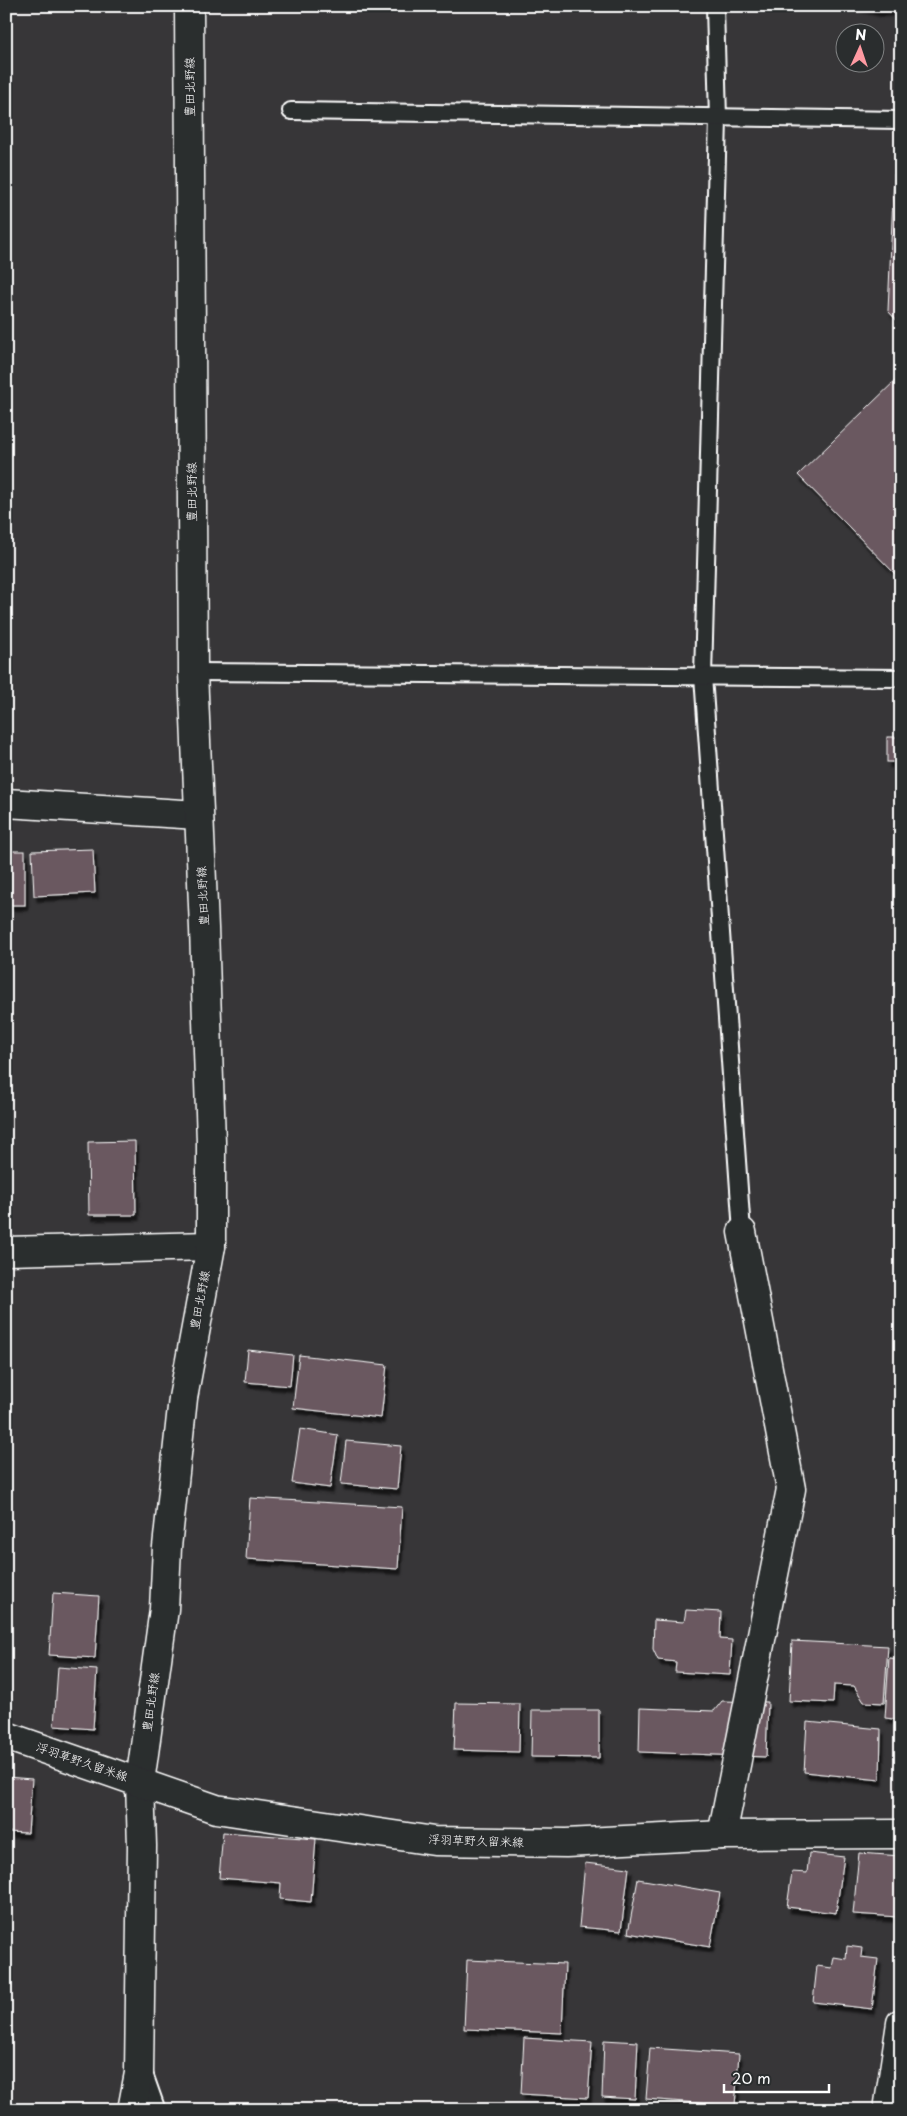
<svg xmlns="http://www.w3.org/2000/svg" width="907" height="2116" font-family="'Playpen Sans','Klee One',sans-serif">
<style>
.building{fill:#6b5961;stroke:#fff;filter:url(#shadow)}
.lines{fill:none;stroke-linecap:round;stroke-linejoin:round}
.service-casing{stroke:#fff;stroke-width:20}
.pedestrian-casing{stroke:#fff;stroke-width:29}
.minor-casing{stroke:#fff;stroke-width:31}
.secondary-casing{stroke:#fff;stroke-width:31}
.primary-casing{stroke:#fff;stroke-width:31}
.service{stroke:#2a2d2e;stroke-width:16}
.pedestrian{stroke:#2a2d2e;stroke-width:25}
.minor{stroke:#2a2d2e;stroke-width:28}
.secondary{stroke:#2a2d2e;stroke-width:28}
.primary{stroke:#2a2d2e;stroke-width:28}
.labels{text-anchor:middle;stroke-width:4;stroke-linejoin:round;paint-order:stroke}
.street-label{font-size:12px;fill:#fff;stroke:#2a2d2e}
</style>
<defs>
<filter id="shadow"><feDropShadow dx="3" dy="5.5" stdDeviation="1" flood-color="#0009"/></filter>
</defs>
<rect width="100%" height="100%" fill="#373638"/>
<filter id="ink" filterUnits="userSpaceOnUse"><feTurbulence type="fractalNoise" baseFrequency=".02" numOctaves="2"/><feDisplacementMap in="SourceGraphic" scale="10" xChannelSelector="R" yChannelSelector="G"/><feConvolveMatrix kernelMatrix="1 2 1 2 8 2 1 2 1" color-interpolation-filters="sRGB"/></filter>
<g filter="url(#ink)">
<g class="building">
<path d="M857 6H901V10L878 11Z"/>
<path d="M894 174H901V325L888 311Z"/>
<path d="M901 375V580L798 475Z"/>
<rect x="887" y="737" width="14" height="25"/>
<path d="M93 849 95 893 34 896 32 851Z"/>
<rect x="6" y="851" width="19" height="54"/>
<path d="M135 1141 136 1215H89L88 1142Z"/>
<path d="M248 1350 293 1355 290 1386 245 1382Z"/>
<path d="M299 1355 387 1365 381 1418 293 1408Z"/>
<path d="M300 1429 338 1435 330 1488 292 1483Z"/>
<path d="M346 1441 401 1446 397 1489 341 1484Z"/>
<path d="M250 1498 402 1507 398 1569 246 1559Z"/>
<path d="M53 1593 99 1596 95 1658 49 1655Z"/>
<path d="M686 1610 721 1612 720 1639 732 1640 730 1675 675 1672 676 1662 658 1660 653 1649 654 1620 684 1622Z"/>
<path d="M792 1641 888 1646 884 1703 864 1702 854 1686 834 1685 833 1703 789 1701Z"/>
<path d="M889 1658 901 1659V1720L885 1718Z"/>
<path d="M58 1667 97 1670 93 1729 54 1726Z"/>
<path d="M722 1701 768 1702 766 1757 639 1752 640 1708 714 1711Z"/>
<path d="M456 1703 520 1704 519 1752 454 1750Z"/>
<path d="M532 1710H599V1758L531 1757Z"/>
<path d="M807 1722 881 1729 880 1780 804 1772Z"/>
<path d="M6 1777 32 1779 28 1833 6 1832Z"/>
<path d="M223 1832 316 1839 311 1902 280 1899 281 1883 219 1878Z"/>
<path d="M809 1853 844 1857 836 1913 787 1907 792 1872 807 1873Z"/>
<path d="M859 1853 901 1856 898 1917 853 1914Z"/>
<path d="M585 1863 629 1868 621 1931 579 1927Z"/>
<path d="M638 1879 720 1893 710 1947 628 1933Z"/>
<path d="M847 1946 862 1948 861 1957 878 1959 872 2009 813 2002 817 1966 832 1968 834 1957 846 1959Z"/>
<path d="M467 1960 565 1964 562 2033 464 2029Z"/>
<path d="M524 2038 592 2042 588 2098 521 2094Z"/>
<path d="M604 2040 638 2042 635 2099 602 2097Z"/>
<path d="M650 2048 739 2054 735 2106 646 2099Z"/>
</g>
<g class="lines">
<defs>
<g id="service">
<path d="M715 6 718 119 703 676 742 1232"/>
<path d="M291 111 901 120"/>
<path d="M193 672 901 678"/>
</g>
<path id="pedestrian" d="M139 2073 152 2110"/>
<g id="minor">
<path d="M6 803 198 815"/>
<path d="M6 1251 211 1246"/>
<path d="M722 1835 791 1489 742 1232"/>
<path d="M132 2110 139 2073 142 1846 140 1782"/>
<path d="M888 2110 901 2023"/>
</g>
<path id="secondary" d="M140 1782 164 1609 167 1547 183 1398 211 1246V1142L204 928 193 672 189 6"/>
<path id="primary" d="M6 1736 216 1809 434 1841 566 1843 722 1835 901 1834"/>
</defs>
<use href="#service" class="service-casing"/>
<use href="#pedestrian" class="pedestrian-casing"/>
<use href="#minor" class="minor-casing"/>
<use href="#secondary" class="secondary-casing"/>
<use href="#primary" class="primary-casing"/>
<use href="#service" class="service"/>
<use href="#pedestrian" class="pedestrian"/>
<use href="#minor" class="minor"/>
<use href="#secondary" class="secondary"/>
<use href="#primary" class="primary"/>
</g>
</g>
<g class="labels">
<g class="street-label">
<text transform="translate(190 87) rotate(-90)" y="4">豊田北野線</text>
<text transform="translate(192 492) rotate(-90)" y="4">豊田北野線</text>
<text transform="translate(203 896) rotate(-93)" y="4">豊田北野線</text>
<text transform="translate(200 1300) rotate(-79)" y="4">豊田北野線</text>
<text transform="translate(151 1702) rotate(-82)" y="4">豊田北野線</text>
<text transform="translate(82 1762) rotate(19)" y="4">浮羽草野久留米線</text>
<text transform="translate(476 1841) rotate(2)" y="4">浮羽草野久留米線</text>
</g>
</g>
<rect width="907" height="2116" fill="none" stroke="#2a2d2e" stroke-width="25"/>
<rect x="12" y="12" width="882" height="2091" fill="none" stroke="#fff" stroke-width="2" filter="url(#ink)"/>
<g transform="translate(860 48) rotate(3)"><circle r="24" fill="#2a2d2e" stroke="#7f8182"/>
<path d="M0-4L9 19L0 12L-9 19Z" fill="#ff9aa2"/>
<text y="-8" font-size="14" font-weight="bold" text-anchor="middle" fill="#ffffff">N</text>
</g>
<path d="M724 2084v8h105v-8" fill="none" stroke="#ffffff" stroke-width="2.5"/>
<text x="732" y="2084" font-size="15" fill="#ffffff" stroke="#2a2d2e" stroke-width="4" paint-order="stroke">20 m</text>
</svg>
